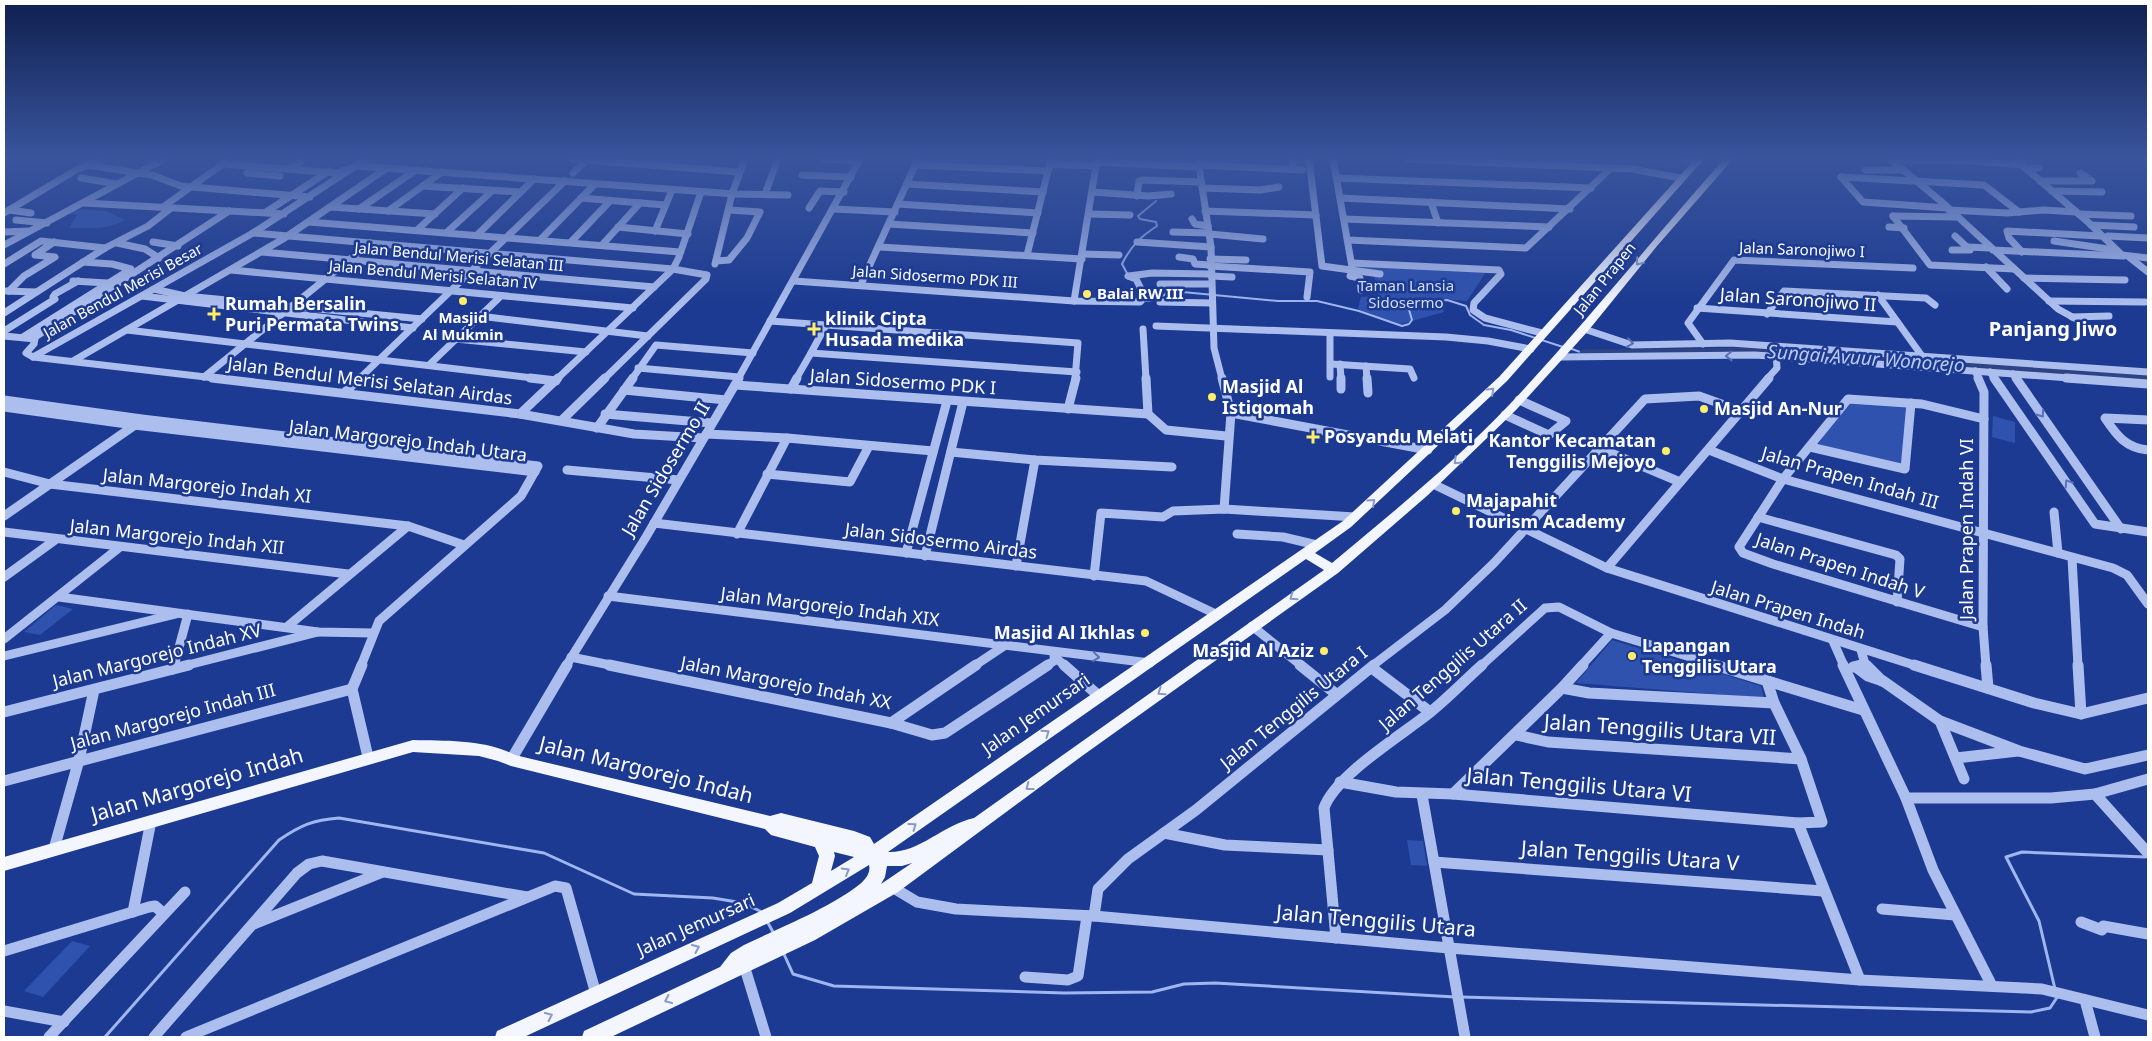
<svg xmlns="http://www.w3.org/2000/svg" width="2152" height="1041" font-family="'Noto Sans',sans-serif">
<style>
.green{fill:#2f52af}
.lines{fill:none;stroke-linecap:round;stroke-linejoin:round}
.stream-far1{stroke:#9fb6f0;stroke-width:2}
.stream{stroke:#9fb6f0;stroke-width:3}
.canal-far1{stroke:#2d4384;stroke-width:7}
.canal{stroke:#2d4384;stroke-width:9}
.minor-far2{stroke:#acbeee;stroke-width:7}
.minor-far1{stroke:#acbeee;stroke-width:9}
.minor{stroke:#acbeee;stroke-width:11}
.major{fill:#f3f6ff;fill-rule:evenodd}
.oneway{stroke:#8898c8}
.oneway2{stroke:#566fb6}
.poi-dot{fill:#feee6a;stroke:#1c3a91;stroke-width:2}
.labels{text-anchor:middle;stroke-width:5;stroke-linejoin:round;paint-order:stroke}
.far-street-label{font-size:15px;fill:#fff;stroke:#1c3a91}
.far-park-label{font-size:15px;fill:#d2ddfa;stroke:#1c3a91}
.far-poi-label{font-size:15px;font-weight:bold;fill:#fff;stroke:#1c3a91;text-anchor:start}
.street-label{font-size:18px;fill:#fff;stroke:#1c3a91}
.poi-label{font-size:18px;font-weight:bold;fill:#fff;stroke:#1c3a91;text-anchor:start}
.water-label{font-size:19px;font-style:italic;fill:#b8c9f5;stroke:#1c3a91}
.quarter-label{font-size:20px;font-weight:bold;fill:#fff;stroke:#1c3a91}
.near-street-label{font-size:21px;fill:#fff;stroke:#1c3a91}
</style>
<rect width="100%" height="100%" fill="#1c3a91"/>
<g class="green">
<path d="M1646 159H1693L1684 169 1651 166Z"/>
<path d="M75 209 107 211 125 220C109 230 88 228 69 228L77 215 67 213Z"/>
<path d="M1352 263 1486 272 1467 301 1441 299 1444 312 1397 325 1358 309 1361 297 1379 296 1374 276 1352 270Z"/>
<path d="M1848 401 1907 407 1901 467 1817 446Z"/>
<path d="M1993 416 2015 422V443L1992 437Z"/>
<path d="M56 605 73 609 40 635 24 632Z"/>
<path d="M1612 640 1761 686 1764 698 1576 683Z"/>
<path d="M1407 840 1423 841 1427 866 1411 865Z"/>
<path d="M72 941 90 946 43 997 24 991Z"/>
</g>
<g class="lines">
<g class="stream-far1">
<path d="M1128 275 1122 264C1131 246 1140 237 1157 226L1156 222 1140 219 1138 216 1156 201"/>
<path d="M1144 297 1146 301 1154 300 1172 291 1278 301H1317L1359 311 1402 326 1409 324 1412 320 1408 306 1447 300 1466 306 1470 315 1484 325 1511 330 1563 347"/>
<path d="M1569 348 1583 353"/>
</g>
<g class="stream">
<path d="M767 921 774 934"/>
<path d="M783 952 793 974 834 986 1064 993 1152 992 1184 984 1215 983 1455 997"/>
<path d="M2055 989 2039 921 2006 857 2022 852 2145 857"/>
<path d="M1461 997 2031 1012 2050 1008 2058 996"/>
<path d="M105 1037 279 840C301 825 313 820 339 818L544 853 634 894 713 898 743 903 762 912"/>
</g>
<path class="canal-far1" d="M1583 353 1777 351 2148 379"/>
<path class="canal" d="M2134 378 2148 379"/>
<g class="minor-far2">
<path d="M573 159 739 172"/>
<path d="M822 159 859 161"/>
<path d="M1198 159 1211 247 1214 348 1222 379"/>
<path d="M1293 159V169"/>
<path d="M1309 159 1322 266 1380 274"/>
<path d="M1333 159 1352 267"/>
<path d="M1408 159 1632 169 1681 178"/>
<path d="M1685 159 1699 161"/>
<path d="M1890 159 1943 203 2058 309 2085 324"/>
<path d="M2015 159 2088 222 2122 255 2148 258"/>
<path d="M1891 160 1973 161 2023 165"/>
<path d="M1097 162 1198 167"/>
<path d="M224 164 337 173 347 169"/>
<path d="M1050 164 1096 166"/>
<path d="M88 165 152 175 181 186 310 197"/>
<path d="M917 165 1048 171"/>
<path d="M1198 165 1302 170"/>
<path d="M357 166 735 194 788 195"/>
<path d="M256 167 247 173 280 176"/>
<path d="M2025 168H2039"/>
<path d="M290 169 305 159"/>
<path d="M1865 170H1904"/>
<path d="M573 173 587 160"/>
<path d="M802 175 851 177"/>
<path d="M1841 177 1984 185 2019 212"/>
<path d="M1841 177 1863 202 1948 208"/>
<path d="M81 178 117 184"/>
<path d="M1337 178 1591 188"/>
<path d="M2040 181H2092L2080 173"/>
<path d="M907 184 1043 192"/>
<path d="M423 186 520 192"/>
<path d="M1202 188 1260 190 1279 187"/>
<path d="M2052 191 2102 192"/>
<path d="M1093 192 1148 196 1171 194"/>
<path d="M765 194 778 159"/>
<path d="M1137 196 1139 181 1142 180 1201 182"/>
<path d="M581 198 665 205"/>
<path d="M1341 198 1570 209"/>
<path d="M1431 202 1438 223"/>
<path d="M84 203 284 214"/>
<path d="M898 204 1038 213"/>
<path d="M163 207 227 161"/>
<path d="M330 207 435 214"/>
<path d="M809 208 820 191 844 192"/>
<path d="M359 209 416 170"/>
<path d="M834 209 895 212"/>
<path d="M9 210 31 213"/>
<path d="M1949 210 2007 213 2044 210 2076 212"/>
<path d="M388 211 442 172"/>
<path d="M1205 211 1316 215"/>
<path d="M266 212 329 171"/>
<path d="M4 213 76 170 101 159"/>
<path d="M1089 214 1130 215"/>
<path d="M2079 214 2131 216"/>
<path d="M1893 216 1930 265 2014 269"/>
<path d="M1893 216 1957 217"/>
<path d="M1192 219 1195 224 1208 226"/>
<path d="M1344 219 1549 227"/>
<path d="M16 220 47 223"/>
<path d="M309 222 680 252"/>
<path d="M889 224 1033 233"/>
<path d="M2091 225 2134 227"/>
<path d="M618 227 688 234"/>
<path d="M1889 227 1904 228"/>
<path d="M417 230 463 188"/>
<path d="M655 231 672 190"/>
<path d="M4 232 28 231"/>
<path d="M447 232 492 191"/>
<path d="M1173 232 1209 233"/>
<path d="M253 233 673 269 707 275 706 279 604 379"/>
<path d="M478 234 534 179"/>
<path d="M1210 234 1263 239"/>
<path d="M1955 236 1967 247"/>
<path d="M2108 236 2148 238"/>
<path d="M541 239 595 184"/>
<path d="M1348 240 1526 248 1611 168"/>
<path d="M2054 241 2115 250"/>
<path d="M153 242 178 246"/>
<path d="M571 242 610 201"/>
<path d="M1137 242 1211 247"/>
<path d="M117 243 145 249 159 258"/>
<path d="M4 245 164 159"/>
<path d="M602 245 640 203"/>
<path d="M880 247 1082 259"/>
<path d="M1967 247 1990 248"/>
<path d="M1952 250H1970L1967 247"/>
<path d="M1993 250 2123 256"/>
<path d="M262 252 654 287"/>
<path d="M2022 252 2009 238 2007 231 2100 236"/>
<path d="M680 254 701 192"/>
<path d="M1082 254 1119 255"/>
<path d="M1027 255 1051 159"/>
<path d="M1179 257 1193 259 1195 264 1210 265"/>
<path d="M2129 257 2148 272"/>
<path d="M1210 259 1246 260"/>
<path d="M716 261 729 260 747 238 760 212 729 210"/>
<path d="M1352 263 1499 270 1501 274 1474 303 1473 310 1485 318 1542 333"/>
<path d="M4 264 41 241 105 248"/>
<path d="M715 264 732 194 745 159"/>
<path d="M1210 266 1310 272 1307 297"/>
<path d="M1986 267 2007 289"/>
<path d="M231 270 633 308"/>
<path d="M1129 276 1152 273 1210 274"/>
<path d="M1211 276 1232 277"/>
<path d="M1350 276 1360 278 1361 290"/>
<path d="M2024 278 2125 280"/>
<path d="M73 281 107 283"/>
<path d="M794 281 1074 301 1140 302 1142 300 1141 289 1136 279 1128 276"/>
<path d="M862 282 918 159"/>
<path d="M1160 284H1211"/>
<path d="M154 289 185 296 422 319"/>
<path d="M6 291 36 292"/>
<path d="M9 291 24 276 55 257 35 255 54 242"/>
<path d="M1878 295 1922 356"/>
<path d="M142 296 413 328"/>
<path d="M1074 301 1097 159"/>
<path d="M2049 301 2145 302"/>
<path d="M1160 302 1212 303"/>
<path d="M1697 308 1897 322"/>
<path d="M4 313 105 248 148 226 171 208"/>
<path d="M1767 314 1784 291 1926 298 1935 305"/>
<path d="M479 316 648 336"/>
<path d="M2072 317 2109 316"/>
<path d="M770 321 1078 343 1075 379"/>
<path d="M1156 326 1446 337 1488 341 1531 349"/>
<path d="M1143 329 1146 379"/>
<path d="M1584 329 1632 345 1730 343 2148 372"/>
<path d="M127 330 541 379"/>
<path d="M4 331 55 299 53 297 55 294 78 281"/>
<path d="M1330 333V377"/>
<path d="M4 336 35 339 34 344 26 353 33 357 223 379"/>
<path d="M23 337 131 269 112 264 83 262"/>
<path d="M32 339 229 211"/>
<path d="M456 339 586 352"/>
<path d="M1703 344 1688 323 1734 260 1913 268"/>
<path d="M811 353 826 325"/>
<path d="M33 357 253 233 366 159"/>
<path d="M1559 357 1755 355 2083 379"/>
<path d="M73 361 283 239 387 168"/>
<path d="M1331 364 1410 369 1414 378"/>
<path d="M1340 364 1341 379"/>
<path d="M429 365 501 296"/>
<path d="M1366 366 1367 379"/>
<path d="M638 368 739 377"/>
<path d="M1975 371 1979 379"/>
<path d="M1990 372 1995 379"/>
<path d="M2013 374 2017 379"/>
<path d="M204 377 370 243"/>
<path d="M359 379 565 181"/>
<path d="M557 379 673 269 679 257"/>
<path d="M632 379 656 345 753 353"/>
<path d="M738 379 860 159"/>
<path d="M796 379 811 353 1077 372"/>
<path d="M1767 379 1777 368 1776 352"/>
</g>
<g class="minor-far1">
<path d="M212 378 520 414 634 434 703 438"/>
<path d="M530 378 556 381"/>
<path d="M1146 378 1148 414 1166 430 1226 436"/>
<path d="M1222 378 1231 413 1224 509"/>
<path d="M1341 378V389"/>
<path d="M1367 378 1368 393"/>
<path d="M1978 378 1984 392 1983 627 1986 666"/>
<path d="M1994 378 2095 524 2148 532"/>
<path d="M2016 378 2121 529"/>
<path d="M2066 378 2148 384"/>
<path d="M735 385 1148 414"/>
<path d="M791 389 797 378"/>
<path d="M624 390 726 400"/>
<path d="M344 393 360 378"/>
<path d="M4 400 142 419 538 466 521 496 379 621 361 666"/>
<path d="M4 407 134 425 535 472"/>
<path d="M1068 409 1076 378"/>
<path d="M1231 413 1428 450"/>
<path d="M520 414 558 378"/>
<path d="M605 414 712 423"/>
<path d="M1505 415 1549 435 1566 421 1519 400"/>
<path d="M562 420 605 378"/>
<path d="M2148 420 2105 418C2117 436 2126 448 2148 450"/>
<path d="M597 428 633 378"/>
<path d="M706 434 787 438 933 451"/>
<path d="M1810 447 1905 469 1911 403"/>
<path d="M1599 448 1680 482"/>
<path d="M1709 450 1783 479 2113 568 2127 575 2148 604"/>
<path d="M951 452 1035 460 1172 467"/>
<path d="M567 470 679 480"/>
<path d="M4 472 50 484 408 526 464 545"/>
<path d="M767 474 850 482 869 446"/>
<path d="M1433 484 1607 568 1917 666"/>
<path d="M2054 512 2058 553"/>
<path d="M4 516 135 425"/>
<path d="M1758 517 1896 555 1900 559 1897 602"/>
<path d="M654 523 1146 581 1218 615"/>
<path d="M4 532 348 574"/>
<path d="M737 534 787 438"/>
<path d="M1237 534 1283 537 1317 545"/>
<path d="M906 553 947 401"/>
<path d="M925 556 963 402"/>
<path d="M2072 558 2078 666"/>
<path d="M1016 566 1035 460"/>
<path d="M1607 568 1769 378"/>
<path d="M1094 576 1101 513 1163 517 1173 511 1224 509 1355 517"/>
<path d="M4 577 55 540"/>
<path d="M608 596 1150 663"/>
<path d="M59 597 318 632 373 633"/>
<path d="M288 626 408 526"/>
<path d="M1252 626 1302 666"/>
<path d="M1983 627 1773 564 1743 553 1739 547 1783 479 1848 399 1922 404 1984 419"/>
<path d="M4 639 120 547"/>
<path d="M1833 641 1844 666"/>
<path d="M4 656 176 614"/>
<path d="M1054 656 1065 666"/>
<path d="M571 657 615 666"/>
<path d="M1865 664 1867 666"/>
<path d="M174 666 188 614"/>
<path d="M184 666 318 632"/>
<path d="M566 666 646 537 739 378"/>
<path d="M974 666 1004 646"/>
<path d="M1046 666 1057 659"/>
<path d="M1372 666 1445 610 1494 563 1645 399 1699 396 1741 411"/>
<path d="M1481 666 1545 608 1559 607 1611 633 1720 666"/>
<path d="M1581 666 1611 633"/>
<path d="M1856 666 1865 664 1861 650"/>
</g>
<g class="minor">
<path d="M362 665 352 689 368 757"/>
<path d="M609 665 891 723 976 665"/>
<path d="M1064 665 1099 696"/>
<path d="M1300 665 1336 694"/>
<path d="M1715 665 1863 710"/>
<path d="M1843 665 1906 798 1933 870 1992 986"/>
<path d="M1866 665 1882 681"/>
<path d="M1914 665 2034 703 2081 714 2148 698"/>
<path d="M1986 665 1988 688"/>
<path d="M2078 665 2081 714"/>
<path d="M1853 667 1861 665"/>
<path d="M1856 667 1868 676 1883 681 1940 721 2019 751 2085 769 2148 755"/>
<path d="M1372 668 1430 712"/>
<path d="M173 669 174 665"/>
<path d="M1562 688 1589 693 1774 703"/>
<path d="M4 712 189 665"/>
<path d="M1940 721 1964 779"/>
<path d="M891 723 932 735 945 733 1048 665"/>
<path d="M1516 735 1548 742 1801 759"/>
<path d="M1956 758 2018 751"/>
<path d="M511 760 567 665"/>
<path d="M4 781 352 689"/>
<path d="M1340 782 1396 792 1453 794 1798 823 1822 822 1801 759 1774 703 1767 681"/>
<path d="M1453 794 1562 688 1583 665"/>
<path d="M2095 794 2148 853"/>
<path d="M1422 795 1465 1037"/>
<path d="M1906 798H2051L2095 794 2148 779"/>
<path d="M1798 823 1860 980"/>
<path d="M1164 833 1225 845 1328 850"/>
<path d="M54 849 79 760 94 690"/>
<path d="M1434 862 1823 891"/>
<path d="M892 887 917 902 956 909 1094 916 1449 948 1860 980 2042 989 2148 1015"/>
<path d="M1882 909 1955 915"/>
<path d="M133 912 151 821"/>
<path d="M1094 916 1098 889 1128 859 1196 810 1374 665"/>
<path d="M2081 922 2102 930 2103 926 2148 934"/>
<path d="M254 924 383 872"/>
<path d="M1336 938 1324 808C1335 776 1400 736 1428 714 1447 699 1464 681 1482 665"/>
<path d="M4 951 149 907 155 906 163 913"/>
<path d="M744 965 766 1037"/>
<path d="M1025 977 1068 980 1078 976 1087 916"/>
<path d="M2085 1000 2095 1037"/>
<path d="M4 1011 64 1022"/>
<path d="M49 1037 185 892"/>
<path d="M154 1037 297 873 309 864 322 861 527 897"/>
<path d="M186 1037 555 886 566 888 596 994"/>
</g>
<path class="major" d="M1695 159H1704L1507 381 1351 527 1315 553 1332 563C1393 512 1455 462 1510 404 1584 325 1652 240 1724 159H1733L1657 246 1588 331 1516 410 1428 495 1338 573 1082 756 898 892 815 940 611 1037H582L584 1031 720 967 731 953 744 945C779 928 830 908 860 884 866 879 871 872 869 865L790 913 524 1037H495L497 1031 778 903 812 883 819 856 815 847 771 835 765 829 511 766 498 761 479 756 413 752 4 871V857L413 740C446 741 484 739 515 755L770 816 781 813 854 831 870 837 874 844 1343 521 1499 377ZM1306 559 1324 570 974 818C942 825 920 853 888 852ZM834 852 854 857 831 871 835 856ZM912 863 881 884 885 877 887 866H902Z"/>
</g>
<defs><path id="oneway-chevron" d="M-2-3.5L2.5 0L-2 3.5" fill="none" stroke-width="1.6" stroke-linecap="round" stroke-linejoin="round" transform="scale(1.25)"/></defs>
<g class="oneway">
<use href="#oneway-chevron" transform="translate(1639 262) rotate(129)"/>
<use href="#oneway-chevron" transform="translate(1491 391) rotate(-43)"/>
<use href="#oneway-chevron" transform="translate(1457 461) rotate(136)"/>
<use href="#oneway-chevron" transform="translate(1372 502) rotate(-42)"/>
<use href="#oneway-chevron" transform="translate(1293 597) rotate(145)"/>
<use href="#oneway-chevron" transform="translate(1161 692) rotate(145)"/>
<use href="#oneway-chevron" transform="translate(1046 733) rotate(-35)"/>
<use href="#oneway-chevron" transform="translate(1029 787) rotate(143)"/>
<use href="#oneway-chevron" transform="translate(913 826) rotate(-36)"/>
<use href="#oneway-chevron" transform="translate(846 871) rotate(-30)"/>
<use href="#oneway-chevron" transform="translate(696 948) rotate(-24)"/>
<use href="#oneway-chevron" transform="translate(668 1000) rotate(155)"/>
<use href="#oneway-chevron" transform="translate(549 1016) rotate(-25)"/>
</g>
<g class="oneway2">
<use href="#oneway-chevron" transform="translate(1630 343) rotate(9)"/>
<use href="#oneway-chevron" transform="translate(1729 356) rotate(179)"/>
<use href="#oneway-chevron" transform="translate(2041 414) rotate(55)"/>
<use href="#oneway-chevron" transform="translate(2068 483) rotate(-123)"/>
<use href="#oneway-chevron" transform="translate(1096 657) rotate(6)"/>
</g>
<linearGradient id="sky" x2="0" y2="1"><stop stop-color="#0f2050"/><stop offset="0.52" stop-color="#3a559d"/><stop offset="1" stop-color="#3a559d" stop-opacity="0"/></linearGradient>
<rect width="2152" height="305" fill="url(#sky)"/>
<g class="poi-dot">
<circle cx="1087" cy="294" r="5"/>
<circle cx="463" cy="301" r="5"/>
<path d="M211.5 306.5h5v5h5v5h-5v5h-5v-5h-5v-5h5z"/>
<path d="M811.5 321.5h5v5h5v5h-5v5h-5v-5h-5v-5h5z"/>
<circle cx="1212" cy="397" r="5"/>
<circle cx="1704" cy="409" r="5"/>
<path d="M1310.5 429.5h5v5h5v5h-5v5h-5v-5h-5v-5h5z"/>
<circle cx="1666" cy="451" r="5"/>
<circle cx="1456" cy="511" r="5"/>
<circle cx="1145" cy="633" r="5"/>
<circle cx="1324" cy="651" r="5"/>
<circle cx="1632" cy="656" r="5"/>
</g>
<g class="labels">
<g class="far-street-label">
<text transform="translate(1802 250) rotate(2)" y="5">Jalan Saronojiwo I</text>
<text transform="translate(459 257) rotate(5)" y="5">Jalan Bendul Merisi Selatan III</text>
<text transform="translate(433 275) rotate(5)" y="5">Jalan Bendul Merisi Selatan IV</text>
<text transform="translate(935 277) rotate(4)" y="5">Jalan Sidosermo PDK III</text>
<text transform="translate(1605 279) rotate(-51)" y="5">Jalan Prapen</text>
<text transform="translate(123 291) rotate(-29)" y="5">Jalan Bendul Merisi Besar</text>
</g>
<g class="far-park-label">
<text x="1406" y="291">Taman Lansia<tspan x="1406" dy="17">Sidosermo</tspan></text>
</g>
<g class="far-poi-label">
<text x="1097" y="299">Balai RW III</text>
<text x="463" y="323" text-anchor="middle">Masjid<tspan x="463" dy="17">Al Mukmin</tspan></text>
</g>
<g class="street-label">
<text transform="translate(1798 300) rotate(4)" y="6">Jalan Saronojiwo II</text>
<text transform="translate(370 381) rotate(7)" y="6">Jalan Bendul Merisi Selatan Airdas</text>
<text transform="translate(903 382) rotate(4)" y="6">Jalan Sidosermo PDK I</text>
<text transform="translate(408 441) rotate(7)" y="6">Jalan Margorejo Indah Utara</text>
<text transform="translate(666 469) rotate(-59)" y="6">Jalan Sidosermo II</text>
<text transform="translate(1850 478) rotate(16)" y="6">Jalan Prapen Indah III</text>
<text transform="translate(207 486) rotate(6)" y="6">Jalan Margorejo Indah XI</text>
<text transform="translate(1967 529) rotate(-90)" y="6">Jalan Prapen Indah VI</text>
<text transform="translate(177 537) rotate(6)" y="6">Jalan Margorejo Indah XII</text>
<text transform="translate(941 541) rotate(7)" y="6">Jalan Sidosermo Airdas</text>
<text transform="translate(1840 566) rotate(18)" y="6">Jalan Prapen Indah V</text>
<text transform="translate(830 607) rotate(7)" y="6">Jalan Margorejo Indah XIX</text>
<text transform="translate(1788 610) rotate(17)" y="6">Jalan Prapen Indah</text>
<text transform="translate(157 656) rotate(-14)" y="6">Jalan Margorejo Indah XV</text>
<text transform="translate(1453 665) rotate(-41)" y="6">Jalan Tenggilis Utara II</text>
<text transform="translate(786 683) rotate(11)" y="6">Jalan Margorejo Indah XX</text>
<text transform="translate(1294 708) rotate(-39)" y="6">Jalan Tenggilis Utara I</text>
<text transform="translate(1036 714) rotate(-35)" y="6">Jalan Jemursari</text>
<text transform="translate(173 717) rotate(-15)" y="6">Jalan Margorejo Indah III</text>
<text transform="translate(696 925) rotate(-24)" y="6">Jalan Jemursari</text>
</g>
<g class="poi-label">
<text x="225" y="310">Rumah Bersalin<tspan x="225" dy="21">Puri Permata Twins</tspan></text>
<text x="825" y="325">klinik Cipta<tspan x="825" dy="21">Husada medika</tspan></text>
<text x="1222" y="393">Masjid Al<tspan x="1222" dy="21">Istiqomah</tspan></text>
<text x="1714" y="415">Masjid An-Nur</text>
<text x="1324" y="443">Posyandu Melati</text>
<text x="1656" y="447" text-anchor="end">Kantor Kecamatan<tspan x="1656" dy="21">Tenggilis Mejoyo</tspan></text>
<text x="1466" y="507">Majapahit<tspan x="1466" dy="21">Tourism Academy</tspan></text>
<text x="1135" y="639" text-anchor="end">Masjid Al Ikhlas</text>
<text x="1642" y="652">Lapangan<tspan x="1642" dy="21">Tenggilis Utara</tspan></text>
<text x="1314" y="657" text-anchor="end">Masjid Al Aziz</text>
</g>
<g class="water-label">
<text transform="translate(1866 358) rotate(4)" y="7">Sungai Avuur Wonorejo</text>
</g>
<g class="quarter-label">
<text x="2053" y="336">Panjang Jiwo</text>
</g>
<g class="near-street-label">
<text transform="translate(1660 730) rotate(4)" y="7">Jalan Tenggilis Utara VII</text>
<text transform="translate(646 770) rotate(14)" y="7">Jalan Margorejo Indah</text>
<text transform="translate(197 785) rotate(-16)" y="7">Jalan Margorejo Indah</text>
<text transform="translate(1579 785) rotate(5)" y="7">Jalan Tenggilis Utara VI</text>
<text transform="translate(1630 856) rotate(4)" y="7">Jalan Tenggilis Utara V</text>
<text transform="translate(1376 921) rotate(5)" y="7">Jalan Tenggilis Utara</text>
</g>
</g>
<rect width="2152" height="1041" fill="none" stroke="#ffffff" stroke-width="10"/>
</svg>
